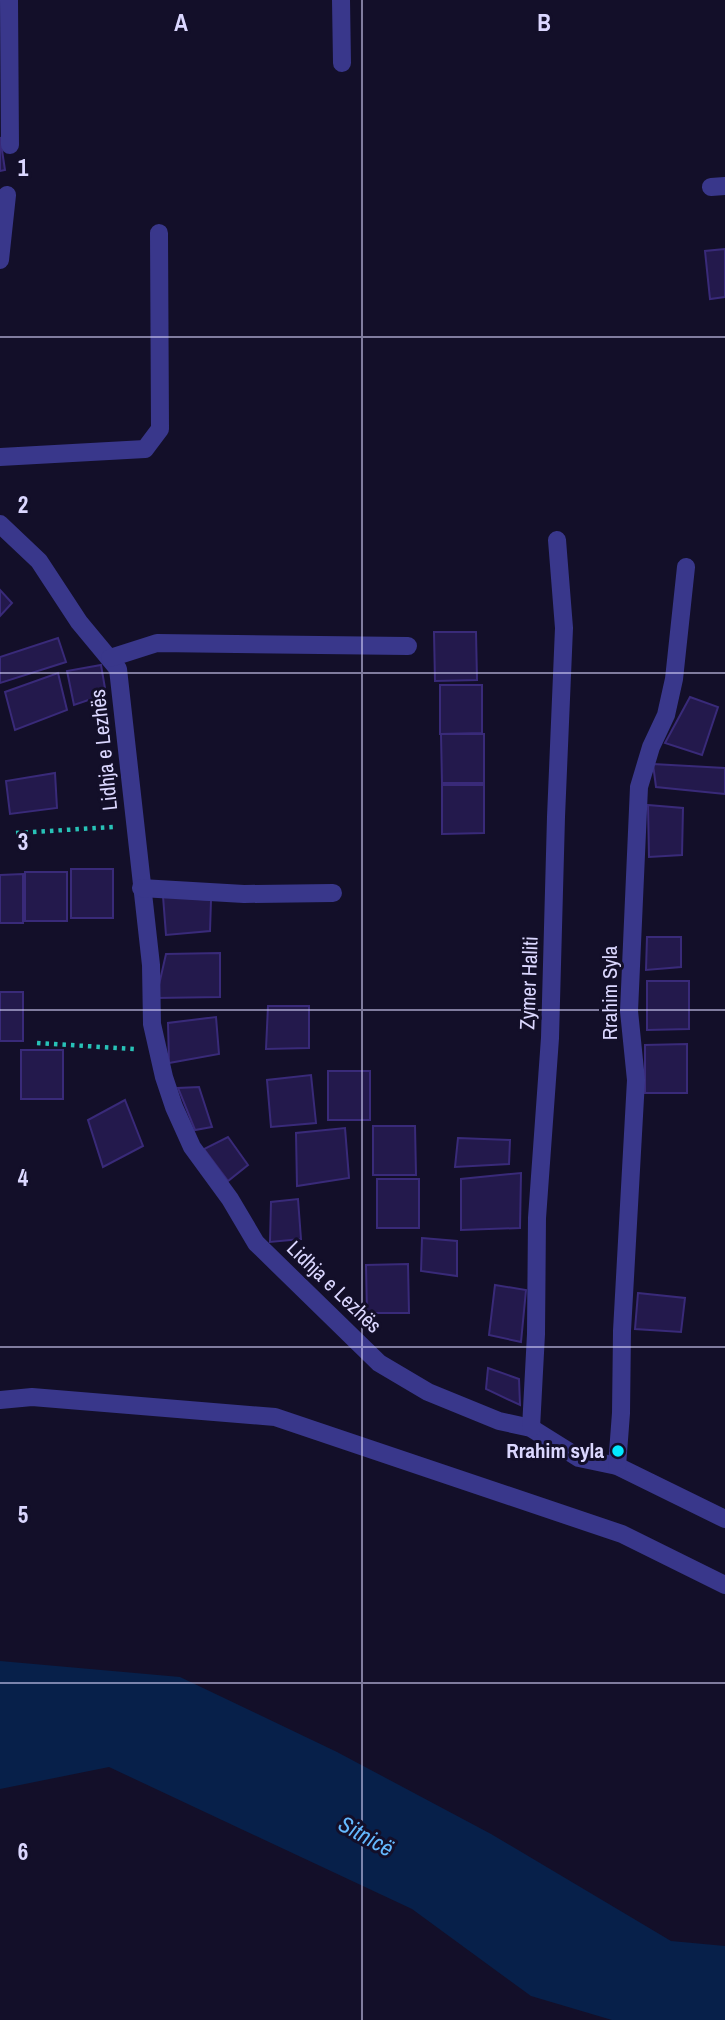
<svg xmlns="http://www.w3.org/2000/svg" width="725" height="2020" font-family="'Archivo Narrow',sans-serif">
<style>
.water{fill:#07204a}
.building{fill:#23194c;stroke:#392a79;stroke-width:2}
.lines{fill:none;stroke-linecap:round;stroke-linejoin:round}
.path{stroke:#28c2b7;stroke-width:4.5;stroke-dasharray:3.5 5;stroke-linecap:butt}
.street{stroke:#39378b;stroke-width:18}
.grid{fill:none;stroke:#dbd7ff;stroke-width:2;stroke-opacity:0.55}
.poi-dot{fill:#03e9ff;stroke:#130f29;stroke-width:2.5}
.labels{text-anchor:middle;stroke-width:6;stroke-linejoin:round;paint-order:stroke}
.street-label{font-size:21px;fill:#dbd7ff;stroke:#130f29}
.poi-label{font-size:21px;font-weight:bold;fill:#dbd7ff;stroke:#130f29;text-anchor:end}
.water-label{font-size:23px;font-style:italic;fill:#65b9ff;stroke:#130f29}
.grid-label{font-size:23px;text-anchor:middle;font-weight:bold;fill:#dbd7ff;stroke:#130f29;stroke-width:6;stroke-linejoin:round;paint-order:stroke}
</style>
<rect width="100%" height="100%" fill="#130f29"/>
<path class="water" d="M0 1661 180 1677 337 1752 491 1834 671 1941 725 1946V2020H612L531 1996 412 1909 109 1767 0 1789Z"/>
<g class="building">
<path d="M0 137 5 170 0 171Z"/>
<path d="M725 249V297L710 299 705 251Z"/>
<path d="M0 590 12 603 0 616Z"/>
<path d="M434 632H476L477 680 435 681Z"/>
<path d="M58 638 66 662 0 683V657Z"/>
<path d="M101 665 106 694 74 705 67 671Z"/>
<path d="M58 673 67 710 15 730 5 692Z"/>
<path d="M440 685H482V733L440 734Z"/>
<path d="M690 697 718 707 702 755 665 743Z"/>
<path d="M441 734H484V783H442Z"/>
<path d="M653 764 725 768V794L656 787Z"/>
<path d="M55 773 57 808 10 814 6 781Z"/>
<path d="M442 785H484V833L442 834Z"/>
<path d="M648 805 683 808 682 855 649 857Z"/>
<rect x="71" y="869" width="42" height="49"/>
<rect x="25" y="872" width="42" height="49"/>
<path d="M23 874V923H0V875Z"/>
<path d="M163 896 211 900 210 931 166 935Z"/>
<path d="M647 937H681V967L646 970Z"/>
<path d="M220 953V997L156 998 166 954Z"/>
<path d="M647 981H689V1029L647 1030Z"/>
<rect x="0" y="992" width="23" height="49"/>
<path d="M268 1006H309V1048L266 1049Z"/>
<path d="M216 1017 219 1054 169 1063 168 1023Z"/>
<path d="M687 1044V1093H645V1045Z"/>
<rect x="21" y="1050" width="42" height="49"/>
<rect x="328" y="1071" width="42" height="49"/>
<path d="M311 1075 316 1123 271 1127 267 1080Z"/>
<path d="M199 1087 212 1127 195 1130 178 1088Z"/>
<path d="M125 1100 143 1146 103 1167 88 1120Z"/>
<path d="M373 1126H415L416 1175H373Z"/>
<path d="M345 1128 349 1178 297 1186 296 1133Z"/>
<path d="M228 1137 248 1165 228 1181 204 1149Z"/>
<path d="M458 1138 510 1140 509 1164 455 1167Z"/>
<path d="M521 1173 520 1228 461 1230V1179Z"/>
<rect x="377" y="1179" width="42" height="49"/>
<path d="M298 1199 301 1239 270 1242 271 1202Z"/>
<path d="M422 1238 457 1241V1276L421 1271Z"/>
<path d="M408 1264 409 1313H367L366 1265Z"/>
<path d="M495 1285 526 1290 521 1342 489 1335Z"/>
<path d="M638 1293 685 1298 681 1332 635 1329Z"/>
<path d="M488 1368 519 1379 520 1405 486 1389Z"/>
</g>
<g class="lines">
<g class="path">
<path d="M16 833 113 827"/>
<path d="M37 1043 134 1049"/>
</g>
<g class="street">
<path d="M9 0 10 145"/>
<path d="M341 0 342 63"/>
<path d="M711 187 725 186"/>
<path d="M0 260 7 195"/>
<path d="M0 457 145 449 160 429 159 233"/>
<path d="M0 524 39 561 79 622 118 669 151 965 152 1024 164 1077 174 1107 192 1147 230 1199 256 1243 379 1363 428 1392 499 1421 531 1428 579 1458 617 1466 725 1519"/>
<path d="M110 658 157 643 408 646"/>
<path d="M141 888 244 894 333 893"/>
<path d="M0 1400 32 1397 275 1417 622 1534 725 1585"/>
<path d="M531 1428 536 1334 537 1218 550 1038 556 817 564 628 557 540"/>
<path d="M617 1466 621 1413 622 1331 636 1080 629 1011 639 787 651 747 666 715 674 679 686 567"/>
</g>
</g>
<path class="grid" d="M362 0V2020M0 337H725M0 673H725M0 1010H725M0 1347H725M0 1683H725"/>
<circle class="poi-dot" cx="618" cy="1451" r="7"/>
<g class="labels">
<g class="street-label">
<text transform="translate(104 750) rotate(-96)" y="7">Lidhja e Lezhës</text>
<text transform="translate(529 983) rotate(-88)" y="7">Zymer Haliti</text>
<text transform="translate(610 993) rotate(-90)" y="7">Rrahim Syla</text>
<text transform="translate(334 1287) rotate(44)" y="7">Lidhja e Lezhës</text>
</g>
<g class="poi-label">
<text x="604" y="1458">Rrahim syla</text>
</g>
<g class="water-label">
<text transform="translate(366 1836) rotate(29)" y="8">Sitnicë</text>
</g>
</g>
<g class="grid-label">
<text x="181" y="31">A</text>
<text x="544" y="31">B</text>
<text x="23" y="176">1</text>
<text x="23" y="513">2</text>
<text x="23" y="850">3</text>
<text x="23" y="1186">4</text>
<text x="23" y="1523">5</text>
<text x="23" y="1860">6</text>
</g>
</svg>
